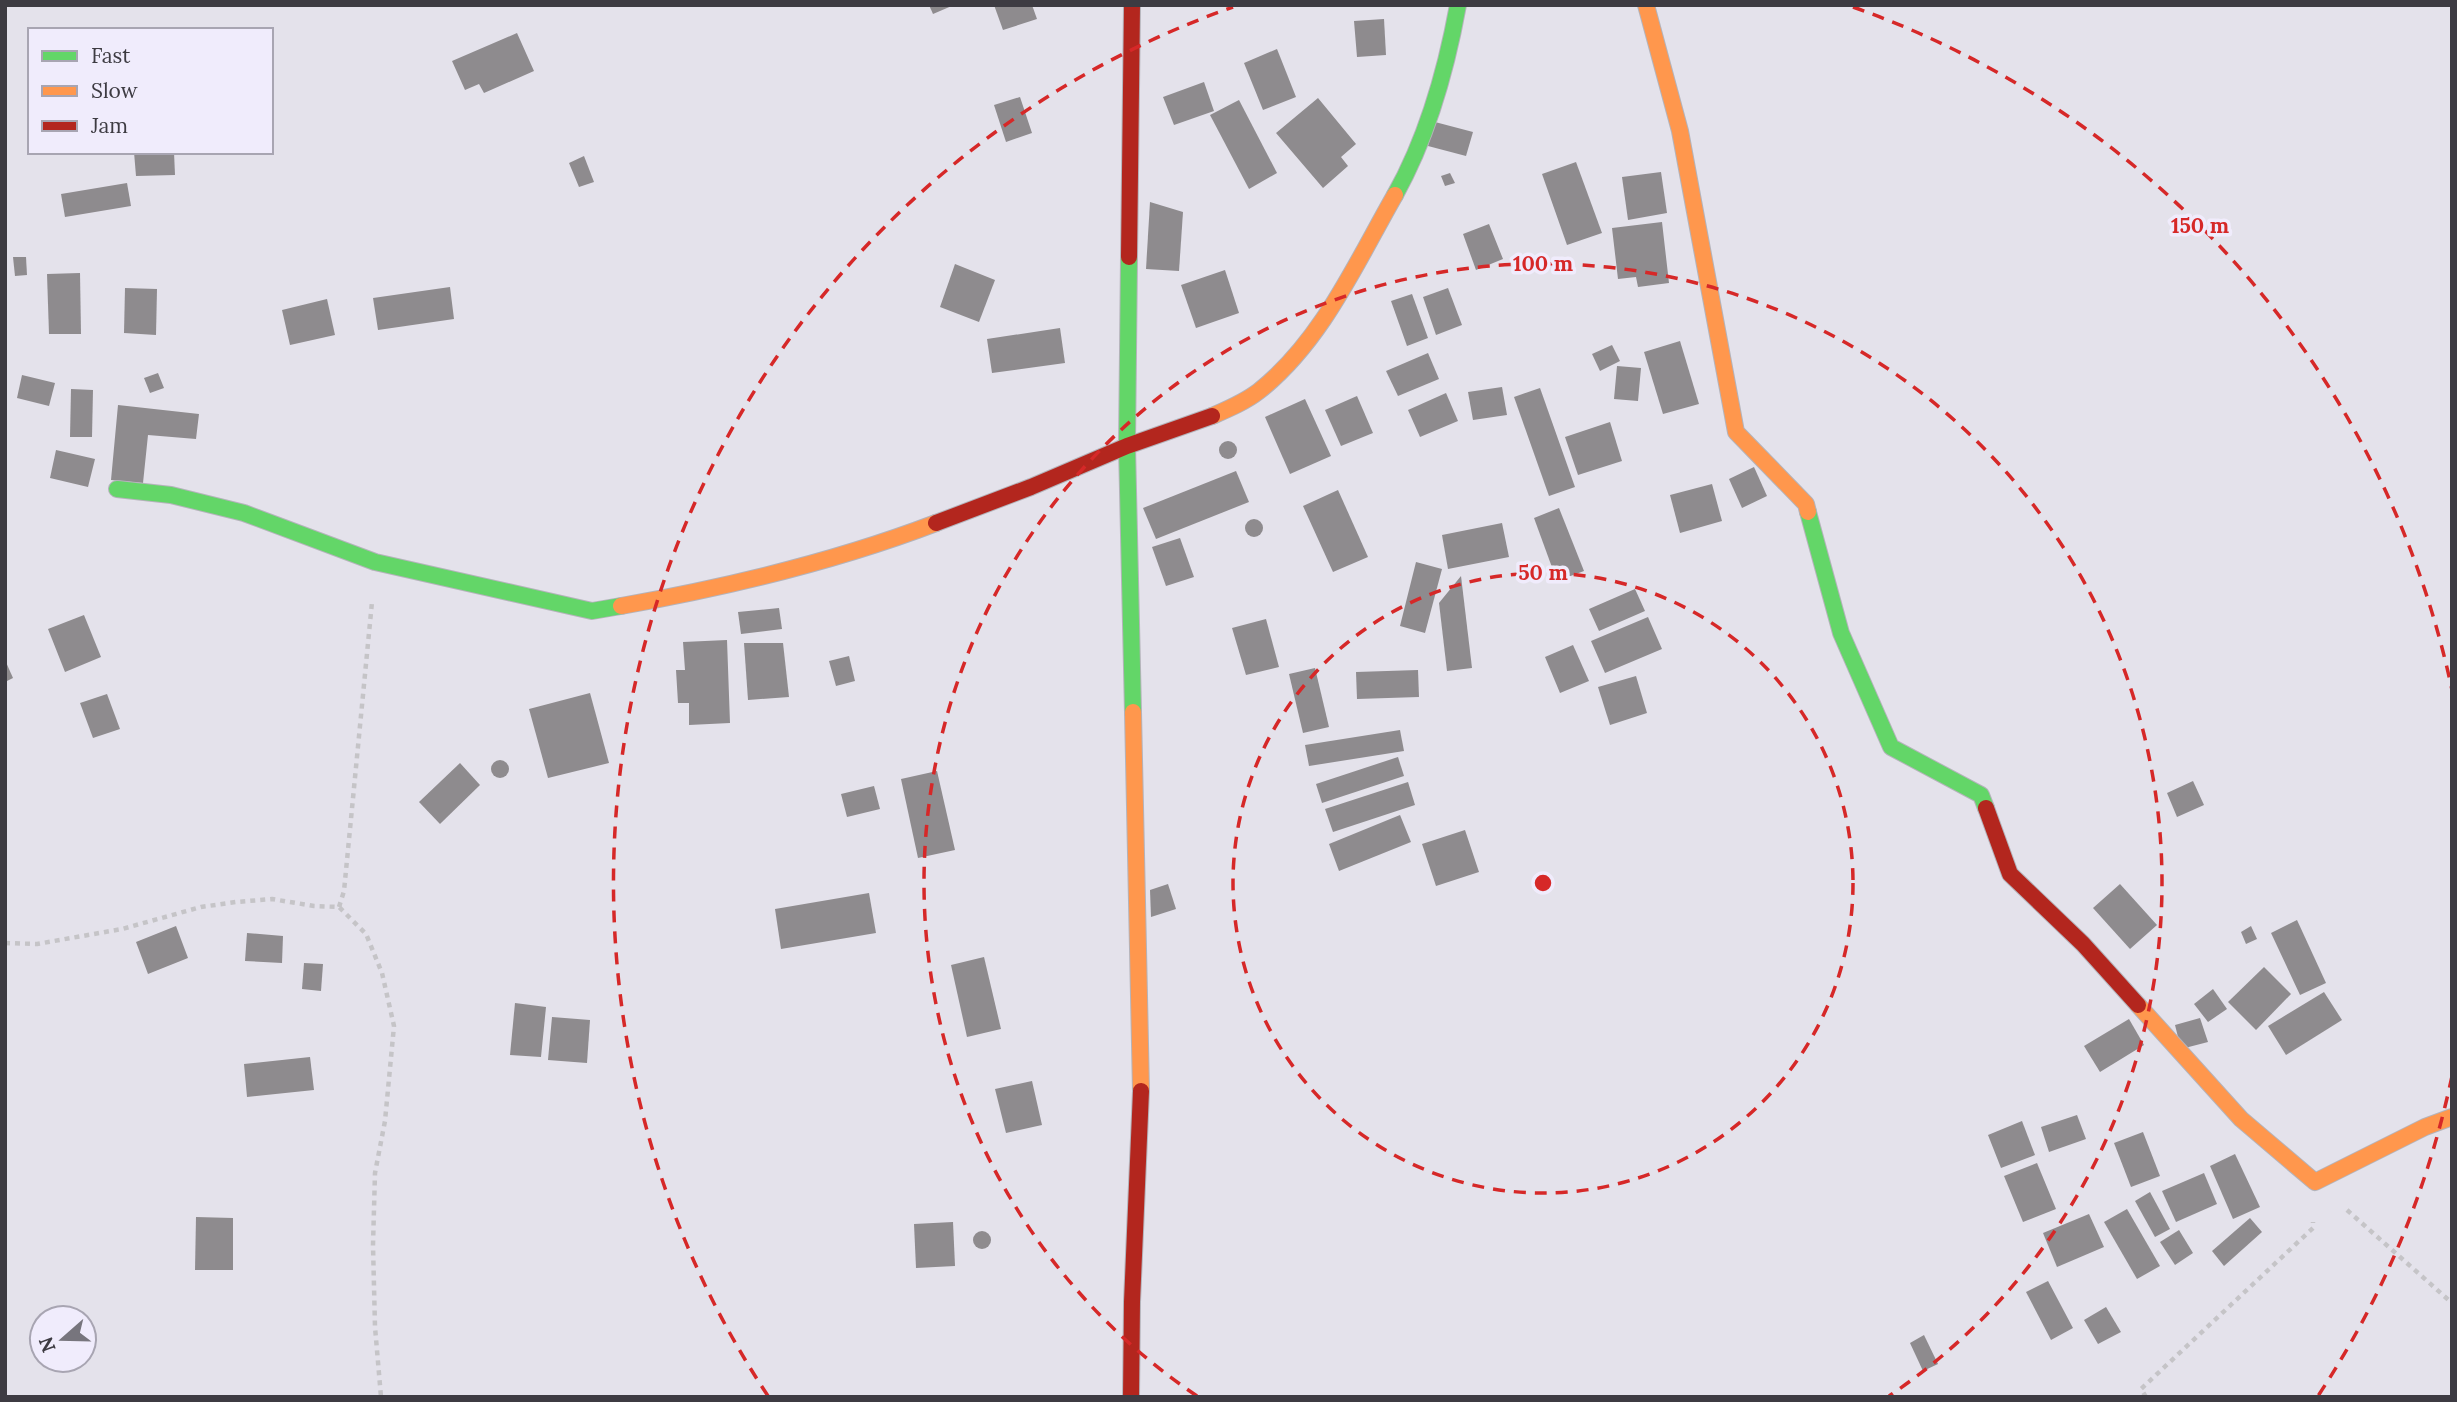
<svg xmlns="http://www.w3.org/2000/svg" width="2457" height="1402" font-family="Lora,serif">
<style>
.building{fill:#8e8b8e}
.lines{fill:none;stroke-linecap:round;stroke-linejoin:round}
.fast-casing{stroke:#b4b3ba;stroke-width:18}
.slow-casing{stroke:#b4b3ba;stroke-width:18}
.jam-casing{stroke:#b4b3ba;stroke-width:18}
.path{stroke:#c5c4c7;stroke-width:4.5;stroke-dasharray:5 5;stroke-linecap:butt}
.fast{stroke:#63d668;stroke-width:16}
.slow{stroke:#ff974d;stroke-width:16}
.jam{stroke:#b3261e;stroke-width:16}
.ring{fill:none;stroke:#d62828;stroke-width:3.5;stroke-dasharray:12 9}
.centre{fill:#d62828;stroke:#f0ecfc;stroke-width:3.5}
.ring-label{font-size:21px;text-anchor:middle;font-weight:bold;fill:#d62828;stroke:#f0ecfc;stroke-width:7;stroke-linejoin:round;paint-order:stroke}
</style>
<rect width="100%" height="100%" fill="#e4e2eb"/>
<g class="building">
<path d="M929 5H954L933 14Z"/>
<path d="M994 5H1032L1037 19 1003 30Z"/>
<path d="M1384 19 1386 55 1357 57 1354 21Z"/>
<path d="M517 33 534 71 484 93 479 84 465 90 452 61Z"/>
<path d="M1277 49 1296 97 1263 110 1244 63Z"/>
<path d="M1204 82 1214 111 1174 125 1163 97Z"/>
<path d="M1020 97 1032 133 1006 142 994 105Z"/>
<path d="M1318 98 1356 144 1341 157 1348 166 1323 188 1276 133Z"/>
<path d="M1239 100 1277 173 1249 189 1210 115Z"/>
<path d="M1435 122 1473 132 1466 156 1428 146Z"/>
<path d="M134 152H174L175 175 136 176Z"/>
<path d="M584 156 594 182 579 187 569 163Z"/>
<path d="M1576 162 1602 233 1567 245 1542 174Z"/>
<path d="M1661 172 1667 213 1628 220 1622 177Z"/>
<path d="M1450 173 1455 183 1445 186 1441 176Z"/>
<path d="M127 183 131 206 65 217 61 194Z"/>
<path d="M1150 202 1183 212 1179 271 1146 269Z"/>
<path d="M1662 222 1669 283 1638 287 1636 277 1618 279 1612 228Z"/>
<path d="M1489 224 1503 259 1476 270 1463 234Z"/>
<path d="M13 257H26L27 275 15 276Z"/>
<path d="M955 264 995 280 979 322 940 307Z"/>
<path d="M1225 270 1239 313 1196 328 1181 285Z"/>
<path d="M80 273 81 334H49L47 274Z"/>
<path d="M450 287 454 319 378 330 373 298Z"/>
<path d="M125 288 157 289 156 335 124 333Z"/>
<path d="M1448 288 1462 325 1436 335 1423 297Z"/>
<path d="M1412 294 1428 338 1407 346 1391 301Z"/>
<path d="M327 299 335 335 290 345 282 310Z"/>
<path d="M1060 328 1065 363 992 373 987 339Z"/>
<path d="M1680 341 1699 404 1663 414 1644 352Z"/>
<path d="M1612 345 1620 361 1600 371 1592 354Z"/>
<path d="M1428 353 1439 379 1398 396 1386 371Z"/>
<path d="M1617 366 1641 368 1638 401 1614 399Z"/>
<path d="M158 373 164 388 150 393 144 378Z"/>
<path d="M22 375 55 383 49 406 17 398Z"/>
<path d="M1502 387 1507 415 1473 420 1468 392Z"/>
<path d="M1540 388 1575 487 1549 496 1514 397Z"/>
<path d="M71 389 93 390 92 437H70Z"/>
<path d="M1446 393 1458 421 1420 437 1408 410Z"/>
<path d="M1357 396 1373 433 1341 446 1325 410Z"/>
<path d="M1305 399 1331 456 1290 474 1265 417Z"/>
<path d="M118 405 199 414 196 439 148 435 143 483 111 480Z"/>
<path d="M1610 422 1622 461 1578 475 1565 437Z"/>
<circle cx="1228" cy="450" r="9"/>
<path d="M56 450 95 459 88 487 50 478Z"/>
<path d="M1754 467 1767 496 1742 508 1729 479Z"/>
<path d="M1236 471 1249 502 1156 539 1143 508Z"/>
<path d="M1712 484 1722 521 1680 533 1670 495Z"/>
<path d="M1338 490 1368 557 1333 572 1303 506Z"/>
<path d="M1559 508 1584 571 1557 581 1534 518Z"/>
<circle cx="1254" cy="528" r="9"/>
<path d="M1502 523 1509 557 1448 569 1442 535Z"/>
<path d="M1180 538 1194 577 1166 586 1152 547Z"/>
<path d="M1416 562 1442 569 1425 633 1400 626Z"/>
<path d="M1461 576 1472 668 1447 671 1439 603Z"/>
<path d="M1635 589 1645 611 1599 631 1589 609Z"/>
<path d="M779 608 782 629 741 634 738 612Z"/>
<path d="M84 615 101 657 65 672 48 629Z"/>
<path d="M1648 617 1662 649 1605 673 1591 641Z"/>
<path d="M1266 619 1279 667 1246 675 1232 628Z"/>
<path d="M727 640 730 723 689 725V703H678L676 670H685L683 642Z"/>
<path d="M744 643H783L789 697 748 700Z"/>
<path d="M1573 645 1589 681 1560 693 1545 657Z"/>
<path d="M849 656 855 681 836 686 829 661Z"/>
<path d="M5 660 13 678 5 682Z"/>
<path d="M1315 668 1329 727 1303 733 1289 674Z"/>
<path d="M1418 670 1419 697 1357 699 1356 672Z"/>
<path d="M1636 676 1647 713 1610 725 1598 687Z"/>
<path d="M590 693 609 763 548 778 529 709Z"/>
<path d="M107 694 120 729 93 738 80 703Z"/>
<path d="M1400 730 1404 751 1309 766 1305 745Z"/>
<path d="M1398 757 1404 776 1322 803 1316 784Z"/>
<circle cx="500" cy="769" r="9"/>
<path d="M460 763 480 785 440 824 419 802Z"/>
<path d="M937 771 955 850 918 858 901 779Z"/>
<path d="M2193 781 2204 805 2177 817 2167 793Z"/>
<path d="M1408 782 1415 805 1333 832 1325 809Z"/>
<path d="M874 786 880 809 847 817 841 794Z"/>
<path d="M1400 815 1411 842 1339 871 1329 844Z"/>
<path d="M1465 830 1479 872 1436 886 1422 844Z"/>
<path d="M1168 884 1176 909 1151 917 1150 890Z"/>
<path d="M2120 884 2157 925 2130 949 2093 908Z"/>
<path d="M869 893 876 933 781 949 775 909Z"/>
<path d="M2297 920 2326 983 2300 995 2271 933Z"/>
<path d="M176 926 188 958 148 974 136 942Z"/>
<path d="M2251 926 2257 939 2246 944 2241 932Z"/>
<path d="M247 933 283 936 282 963 245 961Z"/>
<path d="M984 957 1001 1029 967 1037 951 965Z"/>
<path d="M304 963 323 964 321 991 302 989Z"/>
<path d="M2264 967 2291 994 2256 1030 2228 1002Z"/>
<path d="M2213 989 2227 1009 2208 1022 2194 1004Z"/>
<path d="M2324 992 2342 1020 2286 1055 2268 1026Z"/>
<path d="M515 1003 546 1007 541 1057 510 1055Z"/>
<path d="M552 1017 590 1020 587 1063 548 1060Z"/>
<path d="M2200 1018 2208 1042 2181 1049 2175 1025Z"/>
<path d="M2129 1019 2144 1045 2100 1072 2084 1046Z"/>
<path d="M310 1057 314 1090 247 1097 244 1064Z"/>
<path d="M1032 1081 1042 1125 1006 1133 995 1089Z"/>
<path d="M2077 1115 2086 1139 2049 1152 2041 1127Z"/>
<path d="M2022 1121 2035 1155 2001 1168 1988 1135Z"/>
<path d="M2143 1132 2160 1176 2131 1187 2114 1143Z"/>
<path d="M2235 1154 2260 1207 2233 1219 2210 1166Z"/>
<path d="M2037 1163 2056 1209 2023 1222 2004 1176Z"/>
<path d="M2204 1173 2217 1204 2176 1222 2162 1191Z"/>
<path d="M2150 1192 2170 1229 2155 1237 2135 1201Z"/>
<path d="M2127 1209 2160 1266 2137 1279 2104 1222Z"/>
<path d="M2089 1214 2104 1247 2057 1267 2043 1233Z"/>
<path d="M196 1217 233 1218V1270H195Z"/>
<path d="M2250 1218 2262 1232 2224 1266 2212 1251Z"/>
<path d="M953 1222 955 1266 916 1268 914 1224Z"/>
<path d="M2179 1230 2193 1253 2175 1265 2160 1242Z"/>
<circle cx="982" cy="1240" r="9"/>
<path d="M2048 1281 2073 1328 2051 1340 2026 1292Z"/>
<path d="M2106 1307 2121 1332 2098 1344 2084 1320Z"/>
<path d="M1924 1335 1938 1364 1923 1371 1910 1343Z"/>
</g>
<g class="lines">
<defs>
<g id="fast">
<path d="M1395 195C1428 136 1446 71 1458 5"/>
<path d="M1129 257 1127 446 1133 712"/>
<path d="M117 489 171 495 244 513 375 562 592 611 621 606"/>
<path d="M1808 512 1841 633 1891 747 1981 795 1986 808"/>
</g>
<g id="slow">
<path d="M1646 5 1680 131 1736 432 1806 504 1808 512"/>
<path d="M1212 416C1228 409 1245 402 1259 391 1322 341 1356 263 1395 195"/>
<path d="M621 606C728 587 834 562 936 523"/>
<path d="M1133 712 1141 1091"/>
<path d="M2138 1005 2241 1119 2315 1182 2425 1127 2452 1117"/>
</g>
<g id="jam">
<path d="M1129 257 1132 5"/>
<path d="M936 523 1031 487 1127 446 1212 416"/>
<path d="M1986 808 2010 874 2083 944 2138 1005"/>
<path d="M1131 1397 1132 1302 1141 1091"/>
</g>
</defs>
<use href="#fast" class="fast-casing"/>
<use href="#slow" class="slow-casing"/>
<use href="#jam" class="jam-casing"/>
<g class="path">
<path d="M339 907 344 891 372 602"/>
<path d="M5 943 37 944 122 929 201 907 236 902 272 899 314 906 339 907 366 934 382 973 394 1026 385 1121 375 1173 373 1245 375 1327 381 1397"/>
<path d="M2347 1210 2452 1303"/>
<path d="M2146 1397 2141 1389 2313 1228V1222"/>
</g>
<use href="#fast" class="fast"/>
<use href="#slow" class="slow"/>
<use href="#jam" class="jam"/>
</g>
<g class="ring">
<circle cx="1543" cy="883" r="310"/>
<path d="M1197 1396A619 619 0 1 1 1889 1396"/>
<path d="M2452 1076A929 929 0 0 1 2318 1396M768 1396A929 929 0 0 1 1233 7M1853 7A929 929 0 0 1 2452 690"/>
</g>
<circle cx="1543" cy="883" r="10" class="centre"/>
<g class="ring-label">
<text x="2200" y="233">150 m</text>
<text x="1543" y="271">100 m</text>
<text x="1543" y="580">50 m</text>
</g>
<rect width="2457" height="1402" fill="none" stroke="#3d3b42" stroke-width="14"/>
<rect x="28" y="28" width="245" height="126" fill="#f0ecfc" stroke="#a8a5b2" stroke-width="2"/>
<rect x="42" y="51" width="35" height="10" fill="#63d668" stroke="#a8a5b2" stroke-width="2"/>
<text x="91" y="63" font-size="21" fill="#3d3b42">Fast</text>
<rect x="42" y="86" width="35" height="10" fill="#ff974d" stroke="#a8a5b2" stroke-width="2"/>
<text x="91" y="98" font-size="21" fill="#3d3b42">Slow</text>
<rect x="42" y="121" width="35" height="10" fill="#b3261e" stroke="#a8a5b2" stroke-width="2"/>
<text x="91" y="133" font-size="21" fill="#3d3b42">Jam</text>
<g transform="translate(63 1339) rotate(250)"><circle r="33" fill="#f0ecfc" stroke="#a8a5b2" stroke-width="2"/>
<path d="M0-5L12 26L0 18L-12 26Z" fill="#77757d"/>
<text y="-10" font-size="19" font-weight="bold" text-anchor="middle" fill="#3d3b42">N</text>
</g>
</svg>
